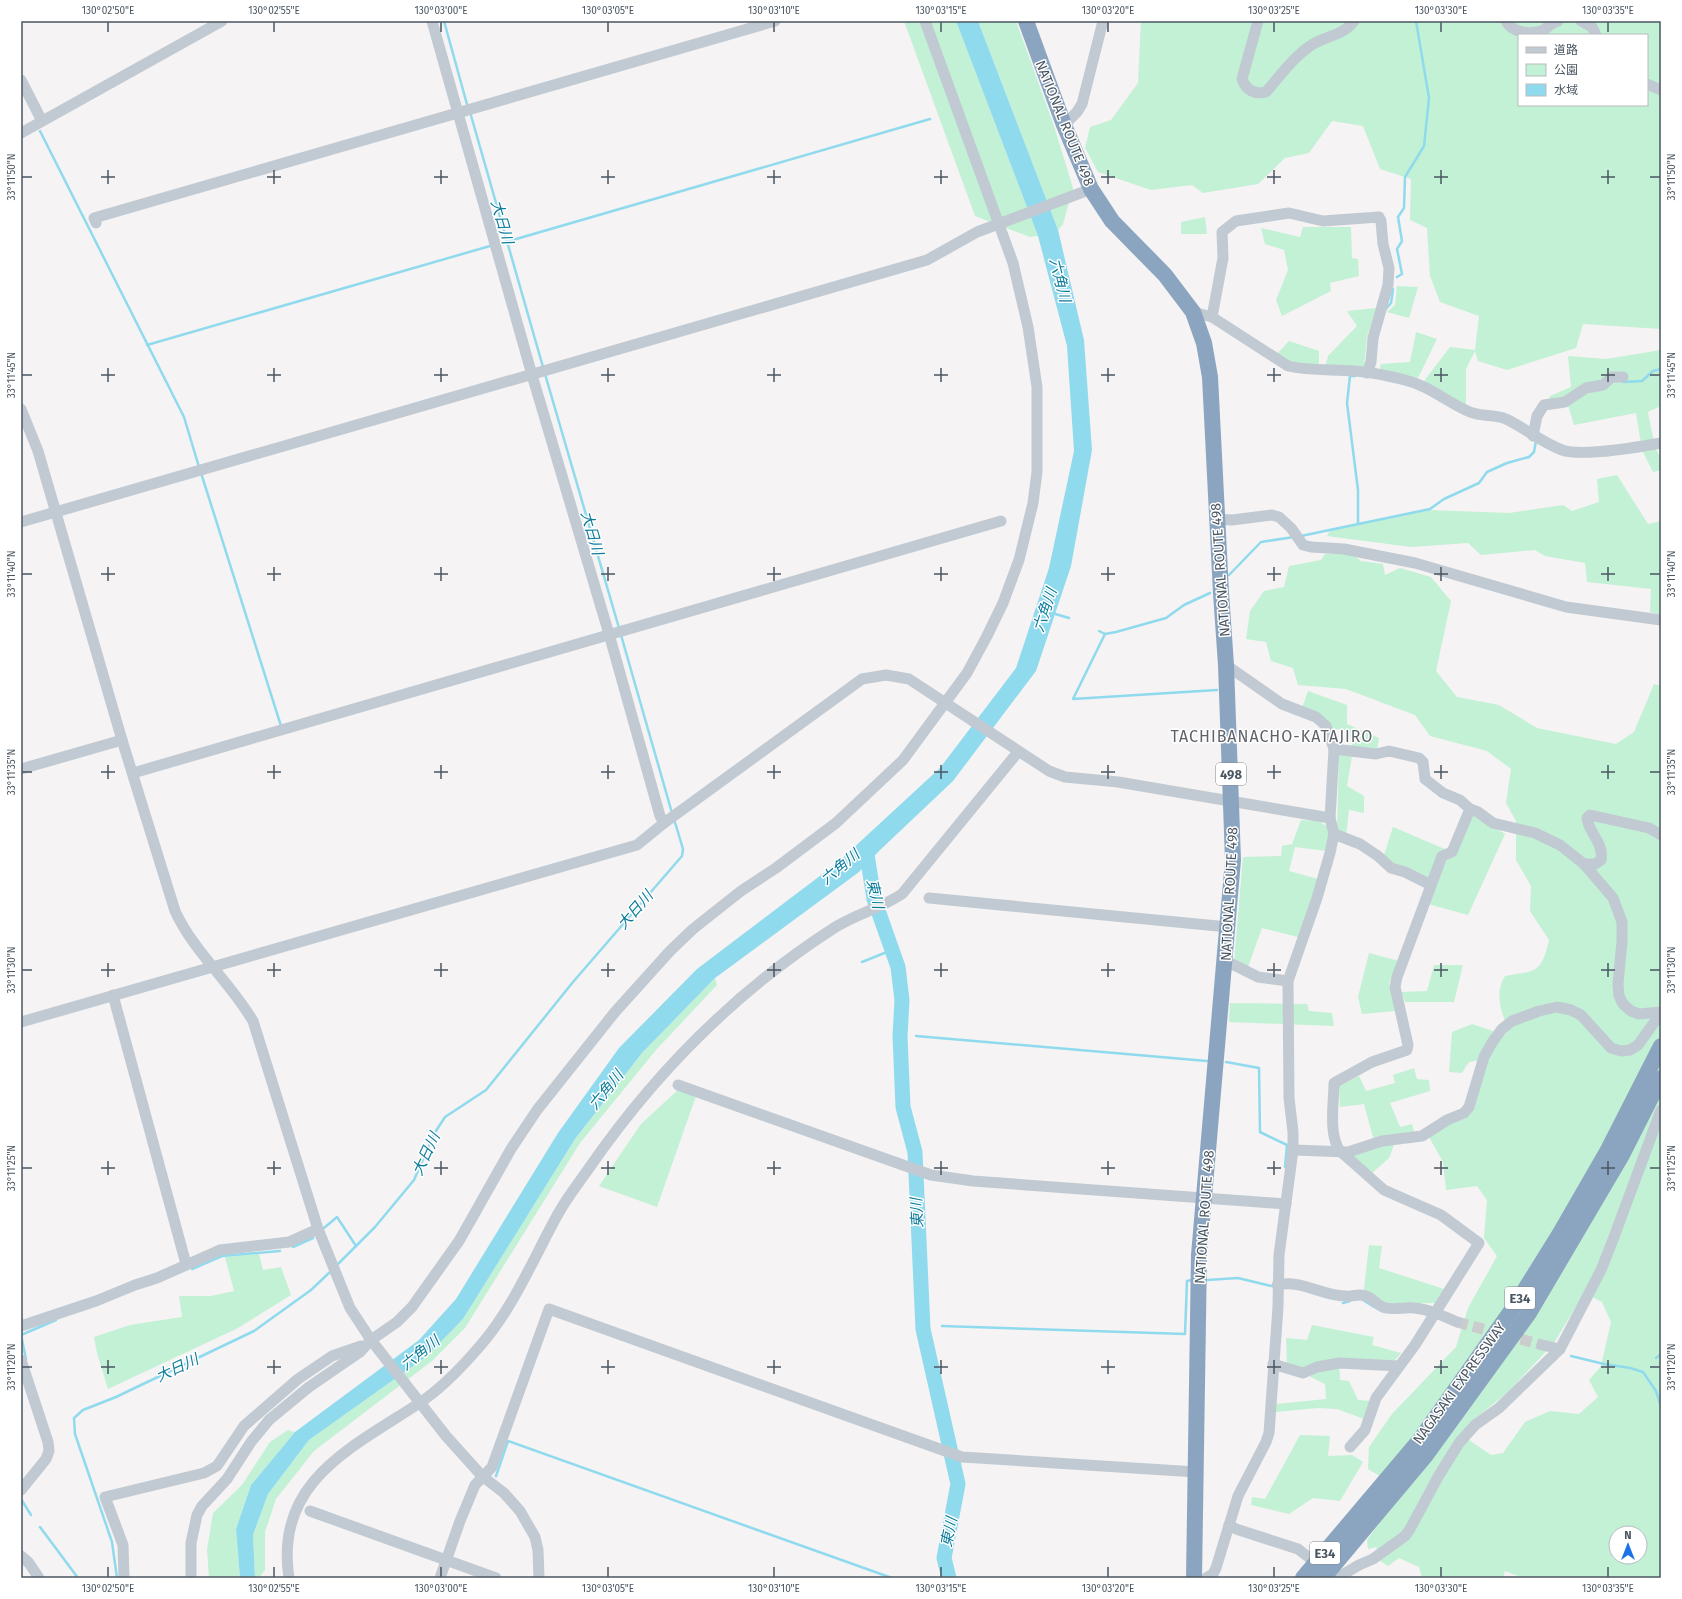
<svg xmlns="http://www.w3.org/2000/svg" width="1682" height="1599" font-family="'Fira Sans','Noto Sans JP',sans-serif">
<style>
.green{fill:#c3f1d5;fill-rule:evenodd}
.water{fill:#90daee}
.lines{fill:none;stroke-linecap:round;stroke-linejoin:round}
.stream{stroke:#90daee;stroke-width:2.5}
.river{stroke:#90daee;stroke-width:15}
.minor-tunnel{stroke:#caccce;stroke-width:11;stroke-dasharray:11 5.5;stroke-linecap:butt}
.minor{stroke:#c1cad2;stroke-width:11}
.highway{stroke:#8ba5c1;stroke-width:16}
.ticks{fill:none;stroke:#4a5661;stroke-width:1.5}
.labels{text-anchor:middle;stroke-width:3;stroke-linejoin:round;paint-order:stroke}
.shield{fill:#fff;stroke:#808990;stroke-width:1}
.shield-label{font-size:13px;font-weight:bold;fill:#4a5661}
.street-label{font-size:14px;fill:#4a5661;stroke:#fff}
.water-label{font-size:15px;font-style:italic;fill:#0c7c9b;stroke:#fff}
.quarter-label{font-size:16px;letter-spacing:1px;fill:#5f6368;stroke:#fff}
.neatline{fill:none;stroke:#4a5661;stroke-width:1.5}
.ticks-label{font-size:10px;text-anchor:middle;fill:#4a5661}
</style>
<rect width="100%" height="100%" fill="#f5f3f3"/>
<g class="green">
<path d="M904 21H956L1038 236 1030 237 975 216Z"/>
<path d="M978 21H1016L1054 126 1073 188 1063 224 1058 230Z"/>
<path d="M1141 21H1661V329L1583 324 1576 348 1507 370 1478 361 1475 351 1466 369V406L1424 381 1450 347 1475 350 1479 316 1440 302 1430 276 1427 228 1410 220 1411 179 1380 169 1363 126 1332 121 1309 153 1285 158 1258 184 1203 193 1192 185 1151 190 1098 172 1085 148 1090 127 1111 120 1138 83ZM1519 35H1647V105H1519Z"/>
<path d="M1205 217 1207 234H1181V222Z"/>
<path d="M1303 227H1351L1352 258 1358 259 1359 276 1330 283 1331 291 1282 316 1276 300 1288 270 1284 250 1265 244 1261 228 1300 237Z"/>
<path d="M1397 286 1418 287 1409 318 1387 312 1395 305Z"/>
<path d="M1376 308 1367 337 1364 367 1325 368 1328 356 1357 326 1347 311Z"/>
<path d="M1416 332 1437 339 1418 378 1379 372 1381 364 1410 362Z"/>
<path d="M1289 341 1319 351V365L1294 364 1277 354Z"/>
<path d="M1661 350V406L1648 412 1655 447 1661 459V470L1653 472 1642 450 1636 413 1574 425 1566 399 1549 401 1550 396 1571 387 1568 356 1606 359Z"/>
<path d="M1617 475 1648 524 1661 521V615L1650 612 1651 589 1587 582 1585 563 1545 556 1535 550 1481 555 1468 543 1411 547 1327 536 1331 529 1429 510 1509 513 1563 505 1572 511 1599 502 1597 479Z"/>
<path d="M1325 554H1352L1361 561 1383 564 1385 575 1400 568 1431 577 1451 601 1436 671 1457 697 1499 705 1537 728 1616 744 1634 732 1654 684 1661 686V1578H1523L1505 1571 1503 1578H1422L1419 1567 1399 1558 1388 1566 1380 1561 1376 1547 1368 1549 1367 1540 1403 1490 1368 1469 1369 1447 1392 1414 1456 1347 1468 1308 1497 1256 1484 1238 1487 1200 1477 1186 1446 1190 1443 1162 1429 1137 1447 1125 1466 1118 1475 1106 1487 1059 1494 1045 1509 1030C1501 1012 1494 994 1505 976 1536 971 1541 974 1549 940L1530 911 1531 886 1516 860V821L1506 803 1511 769 1487 751 1430 736 1415 715 1346 689 1298 685 1293 668 1271 661 1266 642 1246 639 1250 611 1264 591 1284 587 1289 566 1321 560ZM1584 1293 1602 1302 1611 1322 1601 1366 1589 1380 1598 1397 1579 1414 1550 1411 1525 1422 1503 1453 1491 1455 1466 1438 1468 1424 1507 1393 1554 1343ZM1616 1533H1640V1557H1616Z"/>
<path d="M1308 691 1347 705V724L1379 738 1377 750 1353 749 1348 730 1331 729 1302 708Z"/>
<path d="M1339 754 1352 756 1347 786 1364 796V813L1349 810 1346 835 1337 831Z"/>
<path d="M1470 813 1505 834 1468 915 1428 904 1434 884 1383 858 1393 827 1454 853Z"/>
<path d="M1301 820 1318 821 1330 828 1326 851 1295 847 1289 871 1318 879 1298 937 1262 928 1248 967 1234 962 1243 857 1281 856 1282 846 1292 844Z"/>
<path d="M1369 953 1399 961 1389 983 1396 1011 1362 1014 1358 997Z"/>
<path d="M1434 965H1463L1454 1002H1405L1401 992 1427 991Z"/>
<path d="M715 978 717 985 656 1050 580 1143 465 1328 432 1361 314 1451 276 1499 265 1532V1570L259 1578H255L253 1535 268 1494 309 1440 427 1356 463 1319 575 1139 642 1053Z"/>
<path d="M1230 1003 1307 1004 1309 1011 1332 1013 1334 1026 1229 1022Z"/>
<path d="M1472 1024 1493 1031 1480 1060 1469 1062 1462 1073 1449 1072 1452 1032Z"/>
<path d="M1414 1068 1417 1079 1429 1080 1430 1091 1390 1103 1400 1127 1412 1124 1416 1139 1395 1142 1389 1158 1371 1174 1350 1155 1375 1145 1364 1104 1340 1107 1339 1086 1359 1076 1366 1091 1395 1083 1393 1075Z"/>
<path d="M679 1089 696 1096 657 1207 599 1186 641 1124Z"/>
<path d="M1369 1245 1382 1246 1379 1268 1444 1289 1438 1303 1384 1304 1364 1289Z"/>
<path d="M259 1254 263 1270 281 1267 291 1295 238 1328 108 1389 97 1353 94 1337 130 1325 182 1317 179 1296H211L234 1291 225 1257Z"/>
<path d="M1312 1325 1374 1337 1372 1345 1401 1353 1395 1360H1339L1340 1380 1349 1381 1358 1400 1373 1401 1364 1419 1337 1409 1318 1408 1276 1412V1404L1326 1399 1325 1384 1287 1365 1286 1338 1307 1340Z"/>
<path d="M288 1430 295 1432 251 1485 236 1529 240 1578H209L207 1550 213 1513 242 1485 270 1442Z"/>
<path d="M1300 1435 1330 1436 1328 1456 1352 1455 1363 1462 1340 1501 1313 1498 1289 1514 1251 1505 1252 1497 1265 1499Z"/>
</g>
<path class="water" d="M956 21H978L1058 230 1084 340 1092 450 1071 566 1036 671 953 781 879 851 859 872 715 978 642 1053 575 1139 463 1319 427 1356 309 1440 268 1494 253 1535 255 1578H240L236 1529 251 1485 295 1432 419 1340 456 1299 558 1133 619 1048 697 969 837 863 940 768 1016 668 1049 568 1074 451 1067 346 1038 236Z"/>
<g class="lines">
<g class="stream">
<path d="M444 21 468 108"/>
<path d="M470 112 543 367"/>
<path d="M40 131 184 417 199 467"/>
<path d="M499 244 930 119"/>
<path d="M1397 277 1402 274 1397 249 1402 241 1398 217 1404 208 1405 177 1424 146 1429 98 1416 21"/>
<path d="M1385 310 1391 303 1393 289"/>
<path d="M147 345 490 246"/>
<path d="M545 374 619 628"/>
<path d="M1355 376H1350L1347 403 1358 490V524"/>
<path d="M1624 382 1642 381 1653 371 1661 369"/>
<path d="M202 476 281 726"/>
<path d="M1301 536 1430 509 1444 499 1479 483 1487 472 1507 463 1529 457 1534 452 1536 441"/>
<path d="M1229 575 1261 542 1294 537"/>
<path d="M1052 613 1069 618"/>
<path d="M1099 631 1105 634 1116 632 1166 618 1184 605 1210 593"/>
<path d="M1105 634 1073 699 1217 690"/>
<path d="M621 635 672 813"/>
<path d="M862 962 892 950"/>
<path d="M916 1036 1207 1061"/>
<path d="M1226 1062 1259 1068 1260 1132 1287 1145 1285 1167"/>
<path d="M324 1228 337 1217 356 1246"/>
<path d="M293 1247 313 1238"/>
<path d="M336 1266 375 1227 414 1180 434 1134 445 1117 486 1090 573 982 682 856 683 849 674 819"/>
<path d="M192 1269 222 1256 280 1251"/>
<path d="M1207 1280 1238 1278 1271 1286"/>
<path d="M1363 1300 1374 1307"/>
<path d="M1343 1303 1350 1301"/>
<path d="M21 1316 22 1321"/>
<path d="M942 1326 1185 1334 1187 1281 1192 1280"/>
<path d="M1571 1356 1604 1364 1630 1368 1643 1372 1656 1391 1661 1406"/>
<path d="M1656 1358 1661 1354"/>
<path d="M26 1359 21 1335 56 1320"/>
<path d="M496 1476 508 1441 892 1578"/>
<path d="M21 1499 31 1515"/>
<path d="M40 1527 78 1578"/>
<path d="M117 1578 112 1542 75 1434 74 1418 83 1410 116 1397 254 1331 311 1290 331 1271"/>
</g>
<path class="river" d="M866 848 874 899 898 967 902 1000 900 1036 903 1107 915 1152 923 1329 958 1484 944 1558 949 1578"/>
<path class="minor-tunnel" d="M1457 1322 1542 1345"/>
<g class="minor">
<path d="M432 21 532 375 609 634 660 816 664 823"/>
<path d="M1258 21 1242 79C1246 90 1254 95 1266 92 1280 76 1298 51 1317 42 1329 36 1346 33 1354 21"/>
<path d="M1506 21C1511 32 1530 35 1541 31 1547 29 1551 23 1558 21"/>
<path d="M1581 21 1592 27 1596 35"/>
<path d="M21 80 42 121"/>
<path d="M1647 84 1661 90"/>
<path d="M1064 125 1077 112 1082 104 1103 21"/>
<path d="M21 133 222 21"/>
<path d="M96 223 94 218 775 21"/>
<path d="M1193 312 1212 317 1288 366C1310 371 1332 369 1355 371 1371 372 1389 376 1405 380 1430 386 1448 403 1470 412 1482 417 1494 414 1506 419 1525 428 1541 442 1562 450 1582 457 1639 447 1661 443"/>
<path d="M1212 317 1223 258 1222 232 1236 221 1289 213 1323 221 1379 217 1381 221 1383 244 1389 268 1388 285 1373 338 1371 362 1367 373"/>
<path d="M21 409 38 451 122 740 175 911C194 952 230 982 253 1021L318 1229 350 1308 371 1340 446 1436 482 1476 504 1493 520 1511 535 1537 538 1550 539 1578"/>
<path d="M1533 436 1537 416 1544 405 1565 402 1586 388 1603 385 1612 377H1623"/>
<path d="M1217 519 1232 520 1272 515 1279 517 1291 528 1303 545 1311 547 1344 549 1415 563 1566 607 1661 620"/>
<path d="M21 522 927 260 977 232 1091 189"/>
<path d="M1334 749 1376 754 1389 751 1419 758 1423 762 1425 779 1443 793 1460 800 1470 809 1478 812 1493 823 1535 833 1560 845 1584 864 1613 898 1622 922V941L1618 984 1619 996 1623 1004 1631 1011 1639 1014 1661 1012"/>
<path d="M21 769 122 740"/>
<path d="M133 773 1001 521"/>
<path d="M1334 834 1360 844 1378 856 1391 868 1405 872 1431 885"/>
<path d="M1584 864H1595L1601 860C1604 842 1589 834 1587 818L1590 815 1649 828 1661 835"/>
<path d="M929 898 1228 927"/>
<path d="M1225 962 1232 964 1258 977 1288 981"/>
<path d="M113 995 186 1264"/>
<path d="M21 1022 637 845 664 823 862 679 886 675 909 679 1049 771 1065 777 1118 782 1330 818"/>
<path d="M678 1085 931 1175 973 1181 1286 1204"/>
<path d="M1293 1150 1348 1152 1382 1141 1422 1136 1447 1120 1464 1113 1469 1107 1484 1057 1493 1041 1502 1029 1512 1021 1539 1011 1557 1007 1571 1010 1581 1015 1611 1048 1621 1051 1630 1050 1638 1045 1661 1013"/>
<path d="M1277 1285C1302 1279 1321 1296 1345 1296 1353 1297 1359 1293 1366 1296 1374 1298 1378 1307 1386 1308 1395 1310 1405 1307 1414 1308 1429 1309 1443 1316 1457 1322"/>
<path d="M21 1326 96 1301 135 1285 157 1278 220 1250 289 1242 318 1229"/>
<path d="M1542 1345 1560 1349"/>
<path d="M21 1360 48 1442 49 1451 46 1459 21 1490"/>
<path d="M1273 1364 1303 1373 1317 1367 1340 1363 1399 1366"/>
<path d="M1350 1447 1365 1430 1376 1398 1415 1345 1479 1243 1441 1215 1384 1190 1340 1151C1328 1134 1334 1103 1334 1083L1372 1062 1407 1050 1408 1045 1395 987 1397 977 1442 856 1452 852 1470 809"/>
<path d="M310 1511 496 1578"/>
<path d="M1229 1525 1236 1529 1298 1549 1320 1566"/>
<path d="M21 1556 29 1563 39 1578"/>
<path d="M124 1578 123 1545 105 1497 204 1473 217 1466 244 1426 298 1379 332 1356 361 1346"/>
<path d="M191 1578V1543L197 1515 202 1506 227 1479 251 1442 269 1420 309 1387 360 1352 371 1340 397 1322 412 1307 459 1241 511 1149 537 1110 615 1012 670 951 693 929 741 891 776 868 836 823 903 760 967 673 987 636 1003 603 1019 560 1033 503 1037 472V387L1028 327 1013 263 925 21"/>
<path d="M289 1578C274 1482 351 1448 418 1404 441 1389 462 1367 480 1346 514 1307 533 1259 558 1214 566 1199 577 1185 587 1171 653 1075 736 991 834 928 856 914 881 908 902 894L1018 752"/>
<path d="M440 1578 460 1521 475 1485 492 1467 549 1309 962 1457 1196 1472"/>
<path d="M1206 1578 1213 1574 1216 1568 1238 1496 1266 1442 1269 1433 1278 1307 1279 1255 1293 1150V1132L1289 1098 1288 981 1317 898 1330 853 1334 834 1330 818 1334 749 1326 726 1316 717 1282 704 1226 665"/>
<path d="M1337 1578 1359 1565 1373 1559 1405 1536 1410 1529 1438 1477 1459 1443 1475 1425 1499 1408 1560 1349 1601 1270 1614 1237 1661 1110"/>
</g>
<g class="highway">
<path d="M1026 21 1064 125 1091 189 1112 221 1165 275 1193 312 1204 343 1210 377 1221 593 1226 665 1233 860 1199 1255 1194 1578"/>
<path d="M1303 1578 1419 1441 1516 1304 1559 1235 1608 1150 1661 1046"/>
<path d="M1323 1578 1426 1455 1529 1313 1622 1155 1661 1078"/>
</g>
</g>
<path class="ticks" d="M108 22V32M274 22V32M441 22V32M608 22V32M774 22V32M941 22V32M1108 22V32M1274 22V32M1441 22V32M1608 22V32M108 170V184M274 170V184M441 170V184M608 170V184M774 170V184M941 170V184M1108 170V184M1274 170V184M1441 170V184M1608 170V184M22 177H32M101 177H115M267 177H281M434 177H448M601 177H615M767 177H781M934 177H948M1101 177H1115M1267 177H1281M1434 177H1448M1601 177H1615M1650 177H1660M108 368V382M274 368V382M441 368V382M608 368V382M774 368V382M941 368V382M1108 368V382M1274 368V382M1441 368V382M1608 368V382M22 375H32M101 375H115M267 375H281M434 375H448M601 375H615M767 375H781M934 375H948M1101 375H1115M1267 375H1281M1434 375H1448M1601 375H1615M1650 375H1660M108 567V581M274 567V581M441 567V581M608 567V581M774 567V581M941 567V581M1108 567V581M1274 567V581M1441 567V581M1608 567V581M22 574H32M101 574H115M267 574H281M434 574H448M601 574H615M767 574H781M934 574H948M1101 574H1115M1267 574H1281M1434 574H1448M1601 574H1615M1650 574H1660M108 765V779M274 765V779M441 765V779M608 765V779M774 765V779M941 765V779M1108 765V779M1274 765V779M1441 765V779M1608 765V779M22 772H32M101 772H115M267 772H281M434 772H448M601 772H615M767 772H781M934 772H948M1101 772H1115M1267 772H1281M1434 772H1448M1601 772H1615M1650 772H1660M108 963V977M274 963V977M441 963V977M608 963V977M774 963V977M941 963V977M1108 963V977M1274 963V977M1441 963V977M1608 963V977M22 970H32M101 970H115M267 970H281M434 970H448M601 970H615M767 970H781M934 970H948M1101 970H1115M1267 970H1281M1434 970H1448M1601 970H1615M1650 970H1660M108 1161V1175M274 1161V1175M441 1161V1175M608 1161V1175M774 1161V1175M941 1161V1175M1108 1161V1175M1274 1161V1175M1441 1161V1175M1608 1161V1175M22 1168H32M101 1168H115M267 1168H281M434 1168H448M601 1168H615M767 1168H781M934 1168H948M1101 1168H1115M1267 1168H1281M1434 1168H1448M1601 1168H1615M1650 1168H1660M108 1360V1374M274 1360V1374M441 1360V1374M608 1360V1374M774 1360V1374M941 1360V1374M1108 1360V1374M1274 1360V1374M1441 1360V1374M1608 1360V1374M22 1367H32M101 1367H115M267 1367H281M434 1367H448M601 1367H615M767 1367H781M934 1367H948M1101 1367H1115M1267 1367H1281M1434 1367H1448M1601 1367H1615M1650 1367H1660M108 1567V1577M274 1567V1577M441 1567V1577M608 1567V1577M774 1567V1577M941 1567V1577M1108 1567V1577M1274 1567V1577M1441 1567V1577M1608 1567V1577"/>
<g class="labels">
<g class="shield">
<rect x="1216" y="763" width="30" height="22" rx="3"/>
<rect x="1505" y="1287" width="30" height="22" rx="3"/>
<rect x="1310" y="1542" width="30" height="22" rx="3"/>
</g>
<g class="shield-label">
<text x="1231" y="779">498</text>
<text x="1520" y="1303">E34</text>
<text x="1325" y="1558">E34</text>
</g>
<g class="street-label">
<text transform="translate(1065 123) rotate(68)" y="5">NATIONAL ROUTE 498</text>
<text transform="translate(1220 570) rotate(-94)" y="5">NATIONAL ROUTE 498</text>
<text transform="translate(1229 894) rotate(-87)" y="5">NATIONAL ROUTE 498</text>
<text transform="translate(1204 1217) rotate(-86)" y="5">NATIONAL ROUTE 498</text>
<text transform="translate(1459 1383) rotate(-54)" y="5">NAGASAKI EXPRESSWAY</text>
</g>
<g class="water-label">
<text transform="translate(502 222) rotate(74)" y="5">大日川</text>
<text transform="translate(1060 280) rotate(76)" y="5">六角川</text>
<text transform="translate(592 533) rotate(74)" y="5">大日川</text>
<text transform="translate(1045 610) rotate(-72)" y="5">六角川</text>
<text transform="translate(840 867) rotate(-40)" y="5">六角川</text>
<text transform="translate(875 894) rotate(77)" y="5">東川</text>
<text transform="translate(635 910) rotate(-49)" y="5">大日川</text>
<text transform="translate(606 1090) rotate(-51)" y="5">六角川</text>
<text transform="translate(426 1154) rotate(-65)" y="5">大日川</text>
<text transform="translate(917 1213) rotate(-93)" y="5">東川</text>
<text transform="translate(420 1353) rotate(-39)" y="5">六角川</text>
<text transform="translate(177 1368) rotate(-25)" y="5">大日川</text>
<text transform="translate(949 1532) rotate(-79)" y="5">東川</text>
</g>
<g class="quarter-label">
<text x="1272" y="742">TACHIBANACHO-KATAJIRO</text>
</g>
</g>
<rect width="1682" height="1599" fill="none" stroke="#ffffff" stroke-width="44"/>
<rect x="1518" y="34" width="130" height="72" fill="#ffffff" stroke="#b7bbc0"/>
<rect x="1526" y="47" width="20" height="6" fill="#c1cad2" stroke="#b7bbc0"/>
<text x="1554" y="54" font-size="12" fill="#4a5661">道路</text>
<rect x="1526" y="64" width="20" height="12" fill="#c3f1d5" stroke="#b7bbc0"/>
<text x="1554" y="74" font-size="12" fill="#4a5661">公園</text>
<rect x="1526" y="84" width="20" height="12" fill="#90daee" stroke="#b7bbc0"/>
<text x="1554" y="94" font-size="12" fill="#4a5661">水域</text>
<g transform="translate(1628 1545)"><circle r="19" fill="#ffffff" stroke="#b7bbc0"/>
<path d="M0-3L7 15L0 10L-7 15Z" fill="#1a73e8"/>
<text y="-6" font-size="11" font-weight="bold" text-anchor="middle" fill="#4a5661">N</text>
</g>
<rect x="22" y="22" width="1638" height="1555" class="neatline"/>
<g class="ticks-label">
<text x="108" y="14">130°02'50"E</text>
<text x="274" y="14">130°02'55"E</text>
<text x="441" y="14">130°03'00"E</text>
<text x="608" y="14">130°03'05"E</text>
<text x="774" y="14">130°03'10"E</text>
<text x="941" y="14">130°03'15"E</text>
<text x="1108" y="14">130°03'20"E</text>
<text x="1274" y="14">130°03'25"E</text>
<text x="1441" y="14">130°03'30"E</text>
<text x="1608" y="14">130°03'35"E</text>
<text transform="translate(11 177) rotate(-90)" y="4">33°11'50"N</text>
<text transform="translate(1671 177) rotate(-90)" y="4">33°11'50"N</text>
<text transform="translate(11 375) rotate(-90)" y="4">33°11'45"N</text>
<text transform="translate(1671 375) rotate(-90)" y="4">33°11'45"N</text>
<text transform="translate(11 574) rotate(-90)" y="4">33°11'40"N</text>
<text transform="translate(1671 574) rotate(-90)" y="4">33°11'40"N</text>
<text transform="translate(11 772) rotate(-90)" y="4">33°11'35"N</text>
<text transform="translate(1671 772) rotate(-90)" y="4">33°11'35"N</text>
<text transform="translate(11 970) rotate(-90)" y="4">33°11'30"N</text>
<text transform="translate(1671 970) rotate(-90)" y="4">33°11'30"N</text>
<text transform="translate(11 1168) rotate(-90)" y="4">33°11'25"N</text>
<text transform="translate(1671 1168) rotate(-90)" y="4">33°11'25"N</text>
<text transform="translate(11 1367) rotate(-90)" y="4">33°11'20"N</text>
<text transform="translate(1671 1367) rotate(-90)" y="4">33°11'20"N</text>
<text x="108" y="1592">130°02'50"E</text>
<text x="274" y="1592">130°02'55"E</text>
<text x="441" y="1592">130°03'00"E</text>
<text x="608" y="1592">130°03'05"E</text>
<text x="774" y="1592">130°03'10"E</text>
<text x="941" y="1592">130°03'15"E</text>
<text x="1108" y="1592">130°03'20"E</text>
<text x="1274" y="1592">130°03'25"E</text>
<text x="1441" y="1592">130°03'30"E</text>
<text x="1608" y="1592">130°03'35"E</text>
</g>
</svg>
